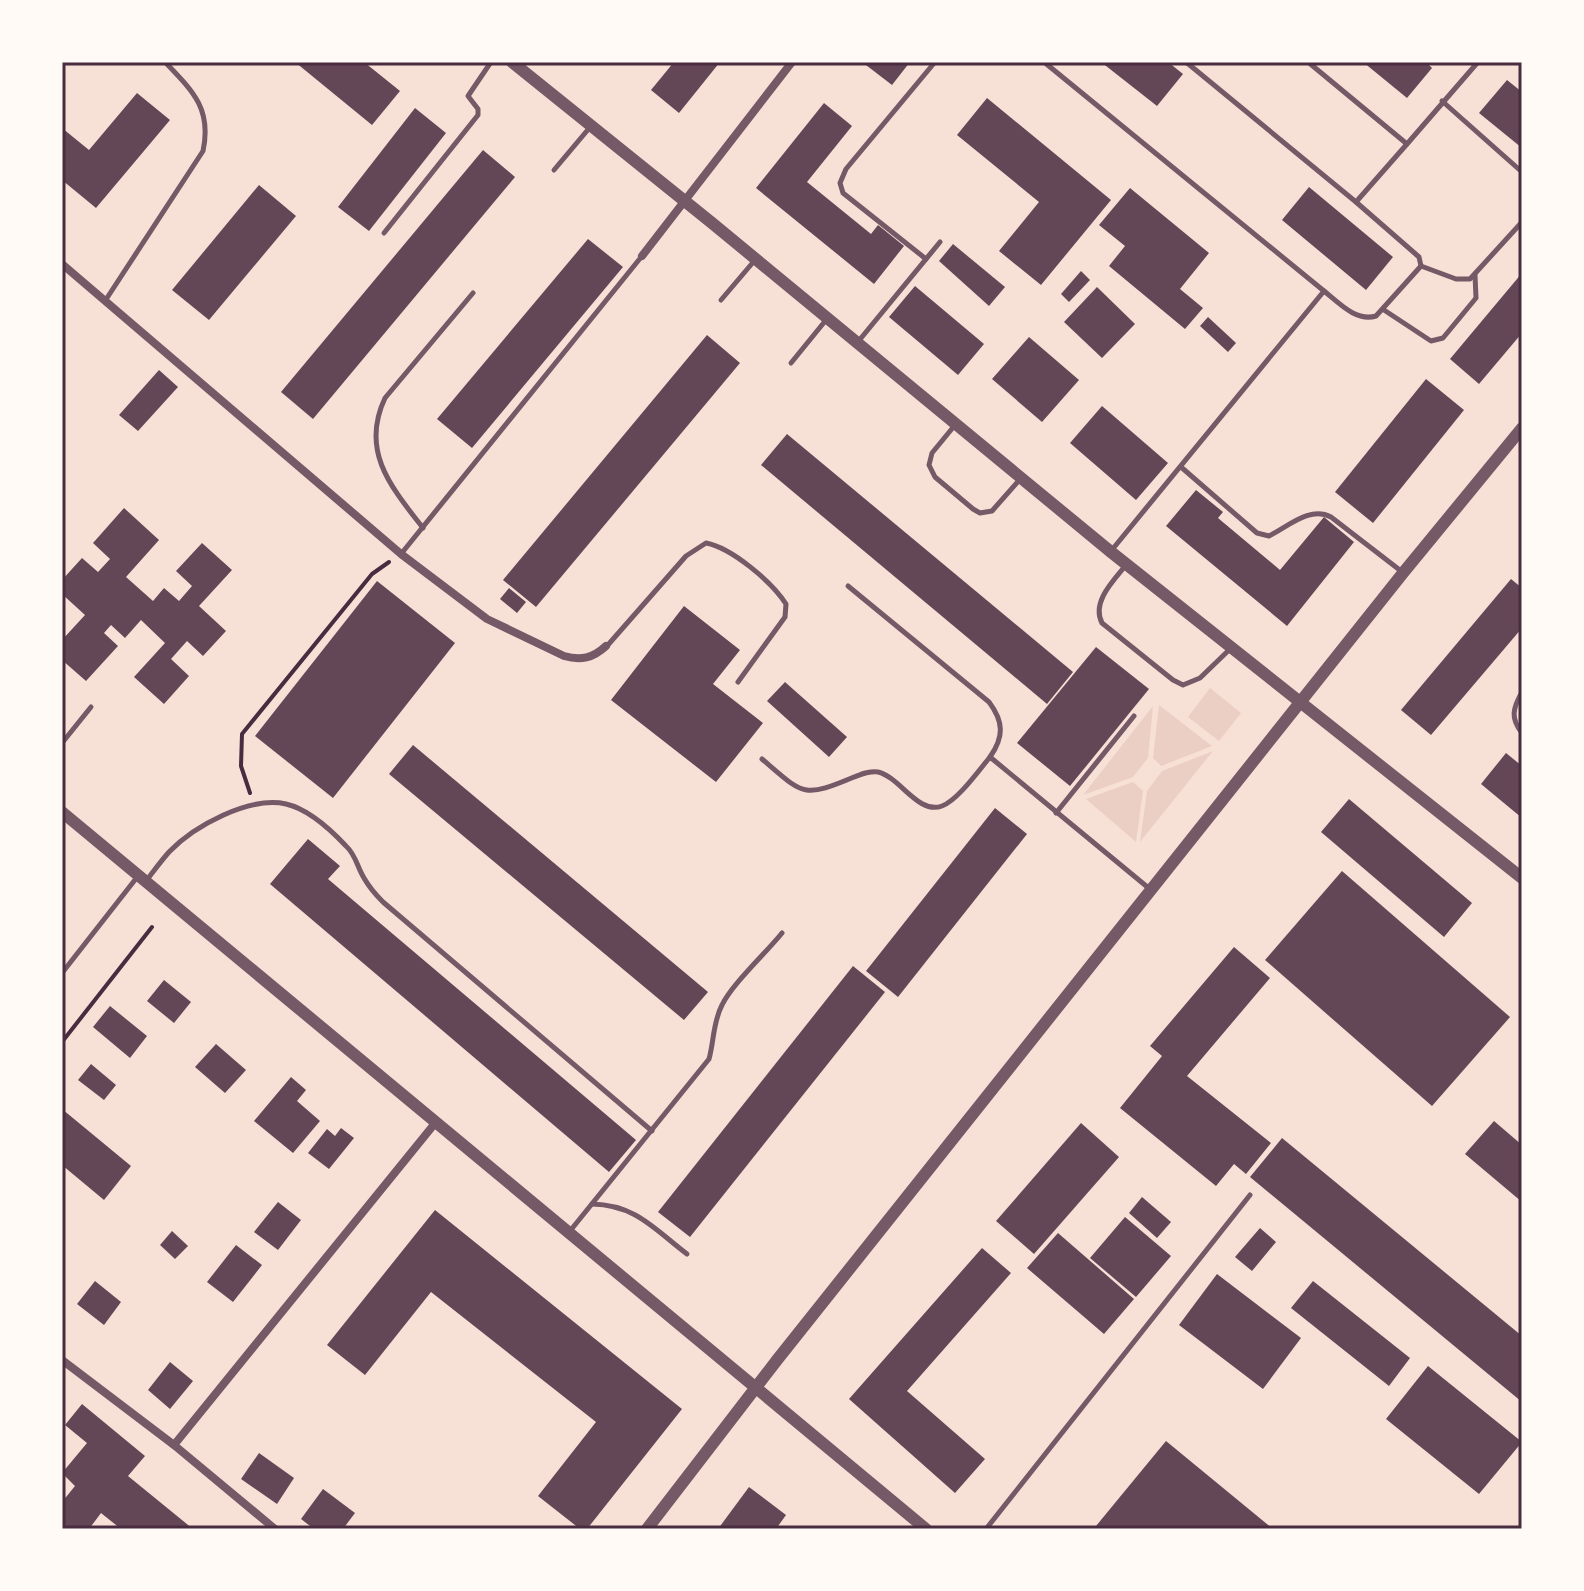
<svg xmlns="http://www.w3.org/2000/svg" width="1584" height="1591" font-family="Inter,sans-serif">
<style>
.green{fill:#ebcfc5}
.building{fill:#644757}
.lines{fill:none;stroke-linecap:round;stroke-linejoin:round}
.path{stroke:#4a2c40;stroke-width:4}
.service{stroke:#755966;stroke-width:5}
.minor{stroke:#755966;stroke-width:8}
.tertiary{stroke:#755966;stroke-width:12}
.neatline{fill:none;stroke:#4a2c40;stroke-width:3}
</style>
<rect width="100%" height="100%" fill="#f7e1d7"/>
<g class="green">
<path d="M1210 688 1241 713 1219 741 1188 717Z"/>
<path d="M1159 705 1212 746 1161 766 1153 758Z"/>
<path d="M1153 706 1148 758 1133 777 1083 795Z"/>
<path d="M1213 751 1140 842 1147 791 1162 771Z"/>
<path d="M1133 782 1143 791 1136 842 1086 799Z"/>
</g>
<g class="building">
<path d="M295 62H364L400 91 372 125Z"/>
<path d="M674 62H720L679 113 651 90Z"/>
<path d="M862 62H910L892 85Z"/>
<path d="M1101 62H1168L1183 74 1157 106Z"/>
<path d="M1363 62H1426L1432 68 1407 98Z"/>
<path d="M1507 80 1522 92V148L1479 113Z"/>
<path d="M137 93 170 120 96 208 62 180V128L89 150Z"/>
<path d="M987 98 1111 200 1041 285 999 251 1039 202 957 135Z"/>
<path d="M824 103 852 126 807 182 871 234 878 225 904 246 874 284 756 188Z"/>
<path d="M415 108 446 133 369 231 338 207Z"/>
<path d="M483 150 515 177 313 419 281 392Z"/>
<path d="M259 185 296 216 209 320 172 290Z"/>
<path d="M1309 187 1393 257 1366 290 1282 220Z"/>
<path d="M1130 188 1209 253 1180 289 1203 308 1185 329 1109 266 1125 246 1099 225Z"/>
<path d="M588 239 623 267 472 448 437 419Z"/>
<path d="M953 244 1005 287 989 306 939 261Z"/>
<path d="M1081 271 1090 280 1069 302 1061 294Z"/>
<path d="M1522 273V333L1479 384 1450 359Z"/>
<path d="M915 286 984 344 958 375 889 317Z"/>
<path d="M1097 287 1135 324 1102 358 1064 322Z"/>
<path d="M1208 317 1236 343 1228 352 1200 326Z"/>
<path d="M707 335 740 363 536 607 503 580Z"/>
<path d="M1029 337 1079 380 1042 422 992 379Z"/>
<path d="M159 370 178 387 138 431 119 415Z"/>
<path d="M1426 379 1464 410 1373 523 1335 492Z"/>
<path d="M1102 406 1168 463 1136 500 1070 443Z"/>
<path d="M787 434 1073 672 1047 704 761 465Z"/>
<path d="M1196 490 1223 512 1218 518 1280 570 1324 517 1354 542 1287 626 1166 526Z"/>
<path d="M124 508 159 540 126 577 153 601 164 588 179 601 192 586 176 571 202 543 232 570 199 606 226 631 203 656 187 641 171 659 189 676 164 704 134 677 165 643 141 620 125 638 111 625 104 633 118 646 86 681 62 660V640L85 615 62 594V580L82 558 98 572 110 559 93 543Z"/>
<path d="M1511 579 1522 588V628L1431 735 1401 710Z"/>
<path d="M377 581 455 643 333 798 255 736Z"/>
<path d="M509 588 526 602 517 613 500 599Z"/>
<path d="M684 606 740 650 713 684 763 723 716 782 611 700Z"/>
<path d="M1096 647 1149 689 1070 786 1017 743Z"/>
<path d="M785 682 847 737 829 757 767 701Z"/>
<path d="M413 745 708 992 684 1020 389 774Z"/>
<path d="M1506 753 1522 766V818L1481 784Z"/>
<path d="M1349 799 1472 903 1444 937 1321 832Z"/>
<path d="M995 808 1027 834 898 997 866 971Z"/>
<path d="M308 839 340 866 328 879 636 1140 609 1172 270 884Z"/>
<path d="M1342 871 1510 1017 1432 1106 1265 960Z"/>
<path d="M1234 947 1270 978 1187 1076 1271 1143 1246 1174 1234 1164 1216 1186 1120 1108 1162 1056 1150 1046Z"/>
<path d="M853 966 885 992 690 1237 658 1212Z"/>
<path d="M164 980 191 1002 174 1023 147 1001Z"/>
<path d="M110 1006 147 1036 130 1058 93 1027Z"/>
<path d="M216 1044 246 1070 225 1093 195 1067Z"/>
<path d="M91 1064 116 1085 104 1100 78 1080Z"/>
<path d="M291 1077 306 1090 297 1101 320 1121 293 1153 254 1121Z"/>
<path d="M62 1109 131 1166 104 1200 62 1165Z"/>
<path d="M1494 1121 1522 1145V1202L1465 1154Z"/>
<path d="M1081 1123 1119 1157 1034 1254 996 1221Z"/>
<path d="M341 1128 354 1138 329 1169 308 1153 327 1129 335 1136Z"/>
<path d="M1282 1138 1522 1336V1402L1250 1177Z"/>
<path d="M1142 1197 1171 1222 1157 1238 1129 1213Z"/>
<path d="M278 1202 301 1220 278 1250 254 1232Z"/>
<path d="M435 1210 682 1409 587 1529H580L538 1496 596 1422 431 1292 365 1375 327 1345Z"/>
<path d="M1125 1217 1171 1256 1136 1297 1090 1258Z"/>
<path d="M1260 1228 1276 1242 1252 1271 1235 1257Z"/>
<path d="M172 1231 188 1246 175 1259 160 1245Z"/>
<path d="M1058 1233 1134 1299 1104 1334 1027 1268Z"/>
<path d="M236 1245 262 1265 233 1302 207 1282Z"/>
<path d="M982 1248 1011 1273 907 1391 985 1459 955 1493 849 1399Z"/>
<path d="M1217 1274 1301 1338 1263 1389 1179 1325Z"/>
<path d="M95 1281 121 1302 104 1325 77 1304Z"/>
<path d="M1313 1281 1410 1358 1389 1386 1291 1308Z"/>
<path d="M170 1362 193 1381 170 1409 148 1390Z"/>
<path d="M1428 1366 1522 1442 1479 1494 1386 1419Z"/>
<path d="M82 1404 145 1456 128 1476 193 1529H121L101 1513 89 1529H62V1502L75 1486 62 1473 87 1443 65 1425Z"/>
<path d="M1166 1441 1273 1529H1100L1096 1526Z"/>
<path d="M259 1453 294 1478 277 1504 241 1479Z"/>
<path d="M749 1487 786 1515 776 1529H718Z"/>
<path d="M323 1489 355 1513 343 1529H314L301 1519Z"/>
</g>
<g class="lines">
<g class="path">
<path d="M250 793 241 766 242 734 372 574 389 562"/>
<path d="M62 1042 152 927"/>
</g>
<g class="service">
<path d="M1044 62 1324 291C1339 303 1356 322 1376 316L1421 266 1419 257 1356 202 1186 62"/>
<path d="M1308 62 1407 144 1478 62"/>
<path d="M1442 101 1522 172"/>
<path d="M554 170 591 126"/>
<path d="M1356 202 1407 144"/>
<path d="M384 233 478 115V109L468 96 491 62"/>
<path d="M926 259 843 193 840 183 846 169 935 62"/>
<path d="M1421 266 1456 279H1470L1522 222"/>
<path d="M721 300 755 260"/>
<path d="M105 301 203 151C212 109 193 91 165 62"/>
<path d="M1384 310 1431 341 1443 338 1476 298 1475 275"/>
<path d="M857 343 940 242"/>
<path d="M791 363 826 320"/>
<path d="M955 425 932 453 929 465 935 477 973 509 980 513 992 511 1022 477"/>
<path d="M1181 467 1257 533 1269 536C1289 526 1310 506 1331 517L1401 571"/>
<path d="M423 528C391 487 360 451 385 398L473 293"/>
<path d="M1111 551 1324 291"/>
<path d="M401 554 642 256"/>
<path d="M1126 565C1114 580 1091 602 1102 623L1173 680 1183 685 1200 678 1230 649"/>
<path d="M848 586 989 702C1004 722 1004 737 990 757"/>
<path d="M607 646 686 556 706 543C732 548 772 582 786 604L785 617 738 682"/>
<path d="M1522 692C1513 708 1510 718 1522 733"/>
<path d="M62 743 91 707"/>
<path d="M762 759C803 794 802 799 854 777 862 774 869 771 878 772 900 777 918 815 942 806 958 800 979 770 990 757L1151 890"/>
<path d="M1056 813 1134 716"/>
<path d="M146 881C153 872 161 861 169 852 194 826 249 796 286 804 308 809 331 830 346 846 356 855 357 867 364 878 369 887 376 895 383 902L652 1131"/>
<path d="M62 973 138 876"/>
<path d="M592 1204C636 1205 654 1229 687 1254"/>
<path d="M570 1231 709 1059C714 1041 713 1022 722 1005 733 983 766 953 782 933"/>
<path d="M986 1529 1250 1195"/>
</g>
<g class="minor">
<path d="M642 256 792 62"/>
<path d="M62 264 401 554 487 619 564 656C581 661 593 658 606 646"/>
<path d="M62 1360 174 1445 275 1529"/>
<path d="M174 1445 436 1122"/>
</g>
<g class="tertiary">
<path d="M512 62 712 223 1111 552 1522 878"/>
<path d="M62 812 926 1529"/>
<path d="M647 1529 777 1360 1403 573 1522 428"/>
</g>
</g>
<rect width="1584" height="1591" fill="none" stroke="#fffaf5" stroke-width="128"/>
<rect x="64" y="64" width="1456" height="1463" class="neatline"/>
</svg>
